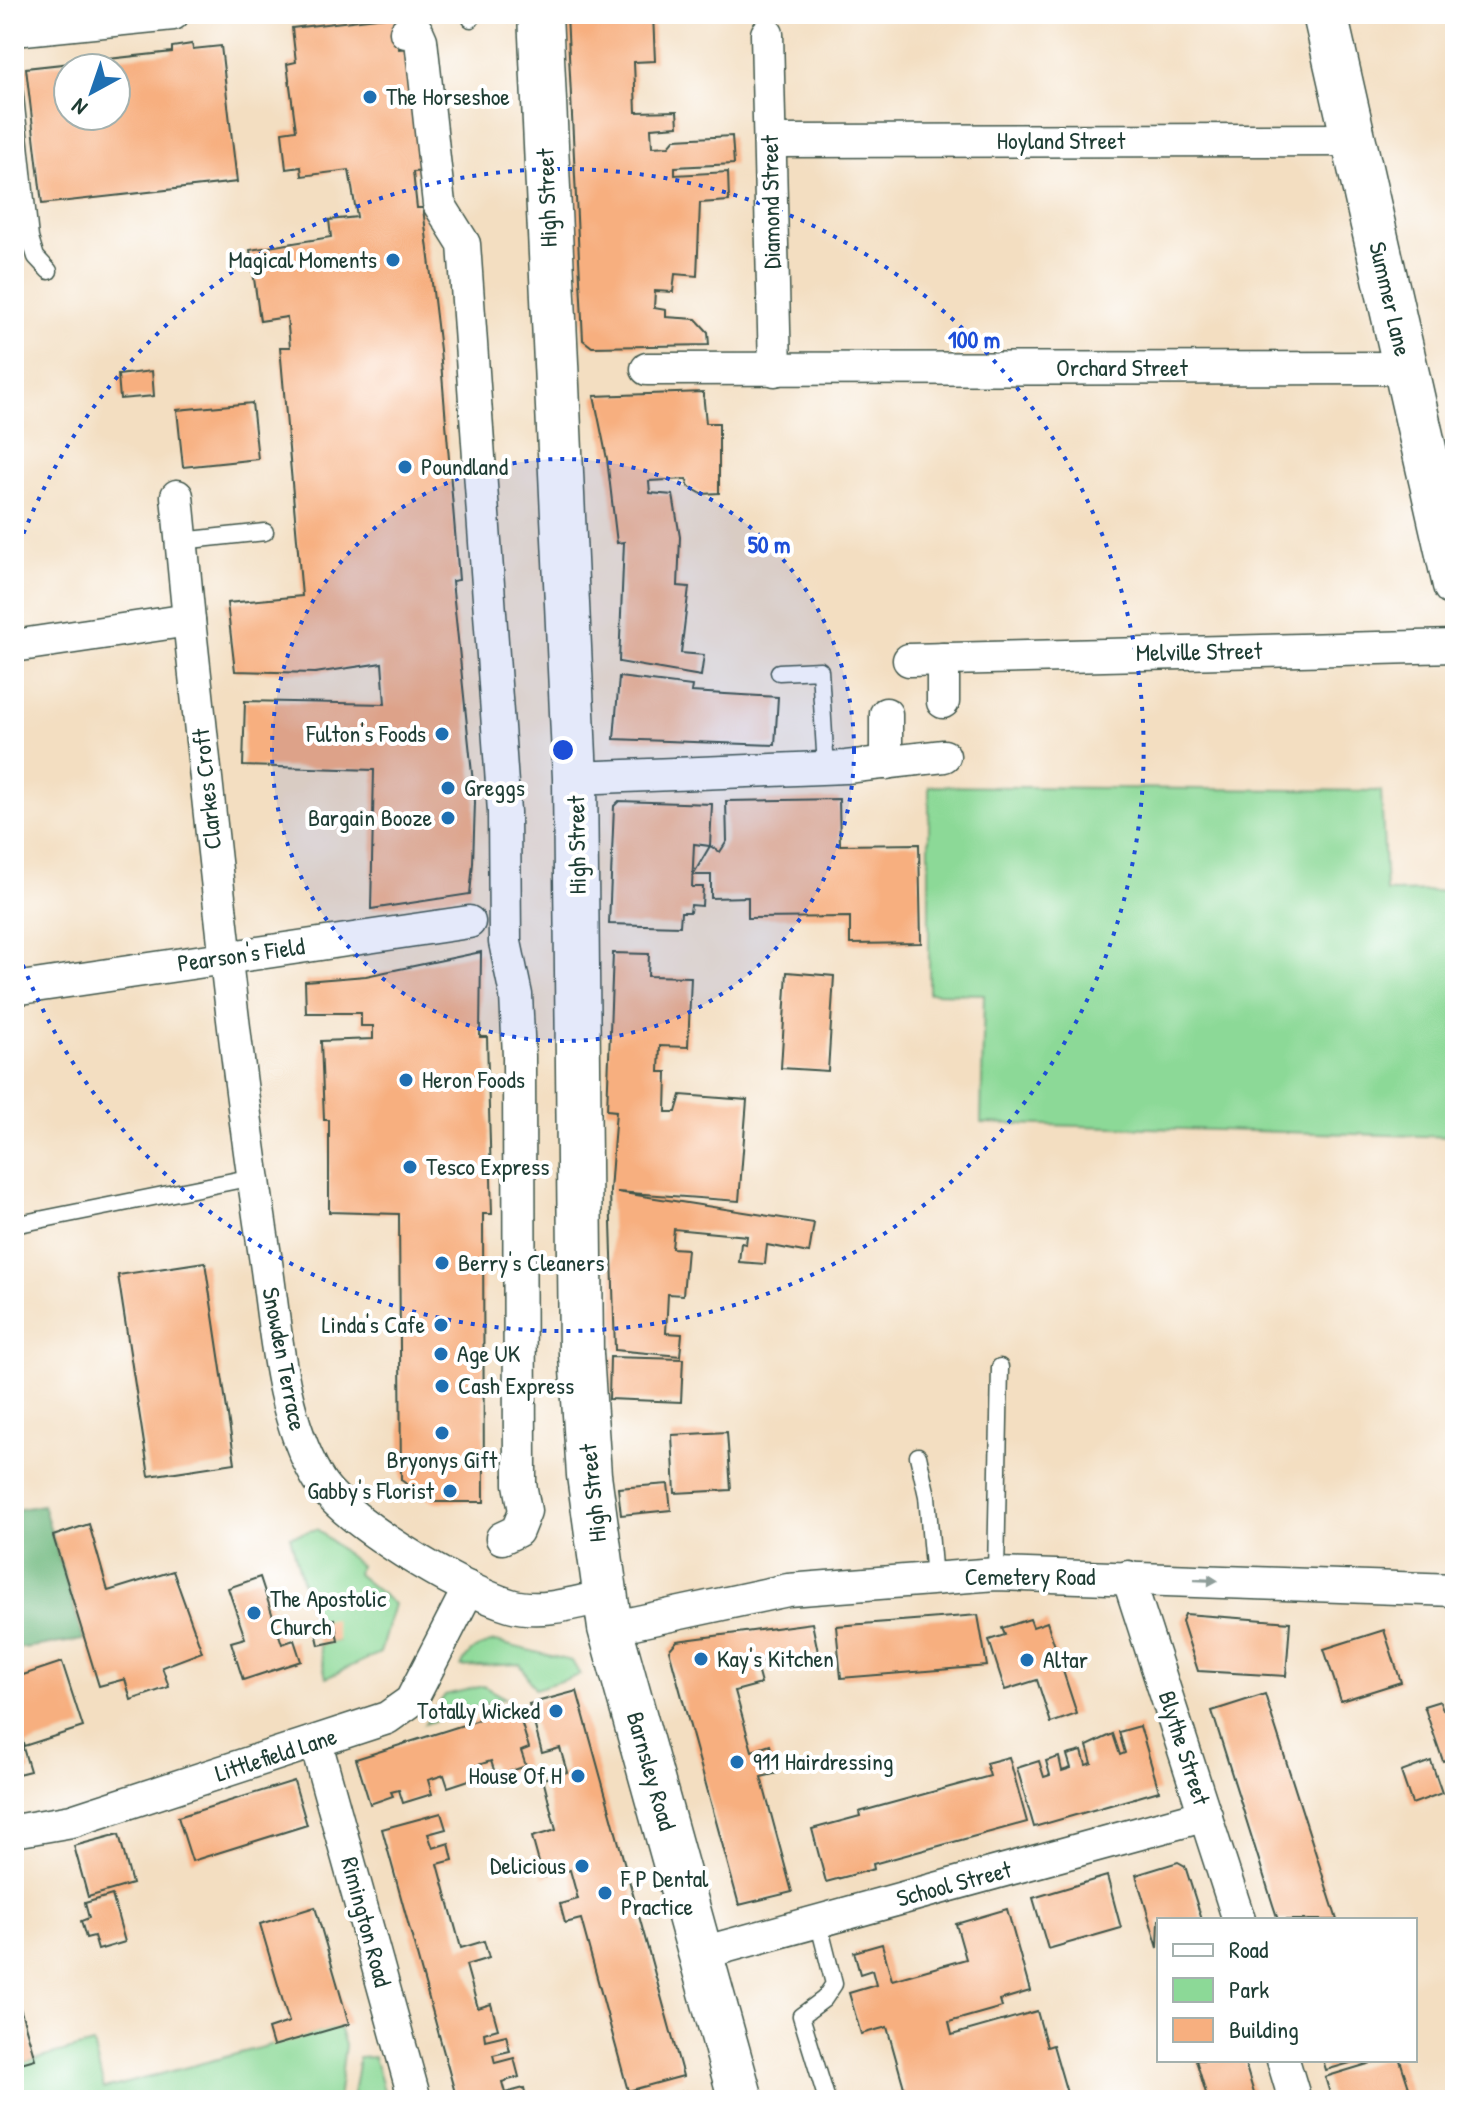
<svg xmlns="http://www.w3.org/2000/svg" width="1469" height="2114" font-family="'Patrick Hand',sans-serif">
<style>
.green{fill:#8cd997;stroke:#568b66;stroke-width:2}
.forest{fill:#71b980;stroke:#487b5a;stroke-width:2}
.building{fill:#f7af7f;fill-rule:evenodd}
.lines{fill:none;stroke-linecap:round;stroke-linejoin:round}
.lane-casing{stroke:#3f5549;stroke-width:19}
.street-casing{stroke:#3f5549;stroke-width:35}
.secondary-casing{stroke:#3f5549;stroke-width:47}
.lane{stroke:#fff;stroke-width:16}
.street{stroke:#fff;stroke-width:32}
.secondary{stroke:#fff;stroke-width:44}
.oneway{fill:#8f9e9a}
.ring{fill:none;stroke:#1d4ed8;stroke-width:4;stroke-dasharray:4 8}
.poi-dot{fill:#1f6fb2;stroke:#fff;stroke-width:3}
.labels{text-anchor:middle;stroke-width:8;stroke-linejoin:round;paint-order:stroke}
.poi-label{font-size:24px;fill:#1f3d34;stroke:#fff;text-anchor:start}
.street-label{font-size:24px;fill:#1f3d34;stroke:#fff}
.centre{fill:#1d4ed8;stroke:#fff;stroke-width:4}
.ring-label{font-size:24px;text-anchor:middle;font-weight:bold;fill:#1d4ed8;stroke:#fff;stroke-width:8;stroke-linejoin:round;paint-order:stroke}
</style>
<rect width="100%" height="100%" fill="#fff"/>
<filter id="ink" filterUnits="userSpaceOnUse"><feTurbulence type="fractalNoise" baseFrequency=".0125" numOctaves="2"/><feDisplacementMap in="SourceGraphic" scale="16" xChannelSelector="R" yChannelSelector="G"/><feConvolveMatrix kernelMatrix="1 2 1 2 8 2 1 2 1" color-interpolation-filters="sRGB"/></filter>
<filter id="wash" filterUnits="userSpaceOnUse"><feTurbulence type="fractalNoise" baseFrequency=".006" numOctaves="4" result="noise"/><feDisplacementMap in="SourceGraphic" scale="32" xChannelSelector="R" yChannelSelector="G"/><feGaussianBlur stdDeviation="1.8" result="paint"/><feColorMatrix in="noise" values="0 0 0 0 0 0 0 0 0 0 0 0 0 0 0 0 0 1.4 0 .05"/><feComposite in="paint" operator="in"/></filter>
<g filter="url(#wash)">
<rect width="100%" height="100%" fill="#f3dec1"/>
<g class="green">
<path d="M929 786 1381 791 1386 892 1455 891V1137L981 1123 984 994 929 993Z"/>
<path d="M317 1529 359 1565 357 1574 394 1604 380 1653 326 1678 319 1645 337 1641 314 1623 290 1536Z"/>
<path d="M495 1642 572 1661 580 1675 535 1689 520 1664 461 1667C468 1650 478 1646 495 1642Z"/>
<path d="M483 1686 505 1698 425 1724 445 1695Z"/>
<path d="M339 2027 345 2045 338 2100H220L197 2095 178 2100H14V2065L93 2044 104 2089Z"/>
<path d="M374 2057 387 2100H352L359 2058Z"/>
</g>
<path class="forest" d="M43 1505 84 1640 14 1649V1510Z"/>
<g id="blocks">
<g class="building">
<path d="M567 14H653L655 61 634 62 636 112 677 111 678 126 651 128 652 147 669 146 675 139 732 136 734 164 675 167V175L728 172 729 201 700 203 697 276 675 274 673 292 655 291 654 308 666 310V317L696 319 708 332 709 345 592 347 583 340Z"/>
<path d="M394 16 399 49 412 48 427 171 413 172 417 208H423L440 350 459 580 452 581 475 802 473 863 470 894 371 909 374 770 243 766 245 701 385 704 382 663 315 673 235 671 227 603 302 596 280 347H290L287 317 260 321 250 250 331 237 329 220 357 217 349 170 302 176 301 167 286 169 282 132 296 130 287 64 296 62 292 28Z"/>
<path d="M192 44 193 49 221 46 237 182 42 204 26 68 172 52V47ZM68 68H116V116H68Z"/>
<path d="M152 371 154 396 120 399 118 375Z"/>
<path d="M703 392 706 423H719V493L702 494 688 486 687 479 649 481 650 493 673 495 680 537 678 586 689 587 681 653 704 655 701 676 619 662 624 542 617 543 607 459 594 396Z"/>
<path d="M252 403 258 459 183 467 177 410Z"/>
<path d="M619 677 692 686 691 692 778 697 775 745 614 739Z"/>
<path d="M839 799 840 845 919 844 921 943 850 944V917L748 918V897L711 898V875H693L710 846 720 852 727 841 726 801Z"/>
<path d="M619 801 712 804 710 846 694 844 692 887H703L702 906 691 905 690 912H681L680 926 609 924 614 806Z"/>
<path d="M481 952 480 1037H487L492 1214H483L484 1502H432L401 1480 399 1214 329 1212V1120H324L321 1041 373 1039V1026H361V1013H306L305 981 366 976Z"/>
<path d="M613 953 649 954 648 976 691 977 688 1047 660 1046 659 1072H667L666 1112H676L681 1095 747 1100 739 1201 617 1192 814 1223 809 1253 767 1245 765 1264 739 1262 741 1243 746 1244 747 1236 674 1229 672 1248 687 1249 683 1295 668 1294 666 1333 682 1334 680 1356 615 1350 610 1191 616 1111 607 1110Z"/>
<path d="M787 972 834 976 828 1071 781 1068Z"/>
<path d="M205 1262 235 1463 149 1476 118 1275Z"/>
<path d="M610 1357 683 1359 681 1402 609 1399Z"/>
<path d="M727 1432 731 1490 675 1493 672 1435Z"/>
<path d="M668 1484 671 1510 621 1515 618 1488Z"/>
<path d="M89 1524 108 1591 173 1571 202 1652 162 1667 169 1687 131 1700 125 1679 99 1686 53 1536Z"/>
<path d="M260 1577 282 1644 294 1640 301 1661 243 1680 231 1642 245 1638 228 1588Z"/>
<path d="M1185 1614 1290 1622 1286 1676 1198 1671 1182 1621Z"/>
<path d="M978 1615 987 1666 841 1678 836 1626Z"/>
<path d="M334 1619 338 1641 319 1645 314 1623Z"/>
<path d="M1030 1619 1033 1627 1047 1622 1077 1714 1051 1723 1037 1680 1005 1690 989 1640 1005 1635 1002 1628Z"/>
<path d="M812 1623 818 1652 755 1662 761 1684 735 1691 752 1751 770 1745 778 1773 761 1777 792 1892 739 1905 669 1650 677 1641Z"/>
<path d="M1384 1630 1401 1682 1341 1701 1324 1649Z"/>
<path d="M62 1662 83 1727 24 1746 14 1713V1678Z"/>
<path d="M577 1691 683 2076 628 2091 581 1919 565 1923 560 1904 578 1899 570 1870 543 1877 532 1837 556 1830 543 1779 567 1772 560 1748 542 1753 529 1704Z"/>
<path d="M1265 1694 1272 1717 1337 1920H1278L1273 1905 1212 1711Z"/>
<path d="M1440 1701 1443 1710 1455 1706V1757L1443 1761 1424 1706Z"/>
<path d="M517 1708 529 1748 521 1751 526 1766 496 1776 491 1761 475 1766 478 1777 448 1787 444 1775 428 1780 432 1794 403 1803 399 1790 391 1792 393 1796 370 1804 356 1759Z"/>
<path d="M15 1721 30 1771 14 1775V1722Z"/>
<path d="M1140 1726 1159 1791 1034 1827 1017 1768 1039 1761 1044 1777 1050 1775 1046 1761 1059 1757 1062 1771 1071 1768 1067 1755 1082 1751 1086 1765 1092 1763 1087 1746 1113 1734 1120 1755 1125 1753 1119 1732Z"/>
<path d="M1009 1757 1027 1822 873 1864 874 1869 826 1882 812 1829 860 1816 859 1812 990 1776 986 1763Z"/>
<path d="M1431 1761 1442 1793 1412 1804 1401 1772Z"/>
<path d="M294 1781 307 1825 192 1861 178 1817Z"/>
<path d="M441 1813 446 1829 428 1834 433 1848 449 1843 453 1860 438 1864 461 1948 484 1941 489 1958 466 1965 478 2008 491 2004 498 2029 484 2033 485 2040 506 2035 510 2051 493 2055 495 2063 514 2058 519 2077 502 2082 505 2093 524 2088 527 2100H457L382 1829Z"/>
<path d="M119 1834 132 1884 88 1897 74 1846Z"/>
<path d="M1178 1862 1185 1866 1202 1920H1159L1158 1948 1136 1875Z"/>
<path d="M1107 1876 1121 1928 1048 1949 1033 1898Z"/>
<path d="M112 1895 125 1942 98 1950 94 1936 86 1938 81 1921 89 1918 85 1903Z"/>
<path d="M315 1907 349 2024 273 2046 268 2029 289 2022 260 1924Z"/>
<path d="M1007 1909 1030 1991 1000 2000 1002 2007 949 2022 952 2035 1037 2011 1047 2047 1053 2045 1069 2100H884L883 2097 905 2091 887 2027 861 2034 849 1993 876 1985 872 1970 860 1974 854 1952 882 1944 892 1980 966 1959 956 1924Z"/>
<path d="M14 1987 35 2059 14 2065Z"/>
<path d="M1196 2060H1244L1256 2100H1208Z"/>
<path d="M1323 2060H1356L1357 2061 1326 2070Z"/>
<path d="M1381 2060H1400L1412 2097 1332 2100 1325 2077Z"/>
<path d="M685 2091 687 2100H652V2099Z"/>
</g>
</g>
</g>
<g filter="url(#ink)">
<use href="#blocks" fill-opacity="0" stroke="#3f5549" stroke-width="2"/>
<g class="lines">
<defs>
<g id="lane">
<path d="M471 14V19"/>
<path d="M14 87 30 238 36 257 49 271"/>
<path d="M181 541 265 532"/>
<path d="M779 672 820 670 826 768"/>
<path d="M14 1225 253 1177"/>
<path d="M918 1456 927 1496 934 1579"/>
<path d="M996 1574 1000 1367"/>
<path d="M818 1921 834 1984 824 1999 801 2016 827 2100"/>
</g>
<g id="street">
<path d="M14 30 173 14"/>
<path d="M406 32 417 31 421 40 439 204 464 244 504 812 505 942 516 995 519 1056 520 1484 525 1511 517 1531 502 1538"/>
<path d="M767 34 775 370"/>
<path d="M770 141 1353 140"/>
<path d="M647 369 1405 368"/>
<path d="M189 620C212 830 232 1040 264 1249 276 1324 278 1409 317 1477 341 1520 461 1591 510 1605 540 1614 575 1603 605 1596"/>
<path d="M14 646 189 620 177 496"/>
<path d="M943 659V702"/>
<path d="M909 660 1455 646"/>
<path d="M886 714V763"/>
<path d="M575 778 846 767 944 756"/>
<path d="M14 989 469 922"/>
<path d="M1128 1577 1239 1920"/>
<path d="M610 1628 788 1590 996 1574 1455 1590"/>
<path d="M316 1743 415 2100"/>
<path d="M14 1831 72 1821 387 1718 411 1701 469 1588"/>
<path d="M702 1953 1206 1815"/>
<path d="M1283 2060 1295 2100"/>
</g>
<g id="secondary">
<path d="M540 14 575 778 581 1354 589 1475 610 1628 741 2100"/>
<path d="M1325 14 1455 585"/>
</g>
</defs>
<use href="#lane" class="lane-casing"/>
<use href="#street" class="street-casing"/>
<use href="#secondary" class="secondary-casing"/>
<use href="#lane" class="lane"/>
<use href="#street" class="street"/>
<use href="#secondary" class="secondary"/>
</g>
<defs><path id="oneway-solid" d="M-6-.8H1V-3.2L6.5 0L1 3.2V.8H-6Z" transform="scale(2)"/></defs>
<use class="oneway" href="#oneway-solid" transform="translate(1206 1580) rotate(2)"/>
</g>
<circle cx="563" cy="750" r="291" fill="#1d4ed8" fill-opacity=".12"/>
<g class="ring">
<circle cx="563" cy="750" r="291"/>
<path d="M15 556A581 581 0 1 1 15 944"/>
</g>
<g class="poi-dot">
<circle cx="370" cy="97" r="8"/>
<circle cx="393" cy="260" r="8"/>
<circle cx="405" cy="467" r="8"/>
<circle cx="442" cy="734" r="8"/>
<circle cx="448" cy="788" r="8"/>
<circle cx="448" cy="818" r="8"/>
<circle cx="406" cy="1080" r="8"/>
<circle cx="410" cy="1167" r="8"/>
<circle cx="442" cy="1263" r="8"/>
<circle cx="441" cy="1325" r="8"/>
<circle cx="441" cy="1354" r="8"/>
<circle cx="442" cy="1386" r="8"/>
<circle cx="442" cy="1433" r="8"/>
<circle cx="450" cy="1491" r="8"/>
<circle cx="254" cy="1613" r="8"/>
<circle cx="701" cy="1659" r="8"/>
<circle cx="1027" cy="1660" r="8"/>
<circle cx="556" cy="1711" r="8"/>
<circle cx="737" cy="1762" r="8"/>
<circle cx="578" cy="1776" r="8"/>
<circle cx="582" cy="1866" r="8"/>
<circle cx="605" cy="1893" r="8"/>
</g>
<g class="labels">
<g class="poi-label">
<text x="386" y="105">The Horseshoe</text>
<text x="377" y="268" text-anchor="end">Magical Moments</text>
<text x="421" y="475">Poundland</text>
<text x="426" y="742" text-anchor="end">Fulton's Foods</text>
<text x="464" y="796">Greggs</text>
<text x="432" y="826" text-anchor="end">Bargain Booze</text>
<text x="422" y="1088">Heron Foods</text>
<text x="426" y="1175">Tesco Express</text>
<text x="458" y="1271">Berry's Cleaners</text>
<text x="425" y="1333" text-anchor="end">Linda's Cafe</text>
<text x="457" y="1362">Age UK</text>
<text x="458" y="1394">Cash Express</text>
<text x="442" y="1468" text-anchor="middle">Bryonys Gift</text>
<text x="434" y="1499" text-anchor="end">Gabby's Florist</text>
<text x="270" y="1607">The Apostolic<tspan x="270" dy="28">Church</tspan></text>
<text x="717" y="1667">Kay's Kitchen</text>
<text x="1043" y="1668">Altar</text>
<text x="540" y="1719" text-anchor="end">Totally Wicked</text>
<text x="753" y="1770">911 Hairdressing</text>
<text x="562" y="1784" text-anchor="end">House Of H</text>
<text x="566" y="1874" text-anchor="end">Delicious</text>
<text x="621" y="1887">F P Dental<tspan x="621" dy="28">Practice</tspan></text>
</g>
<g class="street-label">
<text x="1061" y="149">Hoyland Street</text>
<text transform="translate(547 198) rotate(-92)" y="8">High Street</text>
<text transform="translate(771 202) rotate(-91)" y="8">Diamond Street</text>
<text transform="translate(1390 299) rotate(77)" y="8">Summer Lane</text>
<text x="1122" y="376">Orchard Street</text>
<text transform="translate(1199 652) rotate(-1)" y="8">Melville Street</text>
<text transform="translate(207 789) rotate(-96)" y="8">Clarkes Croft</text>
<text transform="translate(577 845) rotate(-91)" y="8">High Street</text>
<text transform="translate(241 955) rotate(-8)" y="8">Pearson's Field</text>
<text transform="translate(284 1359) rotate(79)" y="8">Snowden Terrace</text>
<text transform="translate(593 1493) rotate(-96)" y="8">High Street</text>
<text x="1030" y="1585">Cemetery Road</text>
<text transform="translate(1184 1748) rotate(72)" y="8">Blythe Street</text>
<text transform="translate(276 1755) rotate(-18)" y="8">Littlefield Lane</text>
<text transform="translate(651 1771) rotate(74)" y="8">Barnsley Road</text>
<text transform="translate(954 1884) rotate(-15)" y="8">School Street</text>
<text transform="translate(366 1922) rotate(75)" y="8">Rimington Road</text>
</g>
</g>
<circle cx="563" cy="750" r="12" class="centre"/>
<g class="ring-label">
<text x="974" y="348">100 m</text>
<text x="769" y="553">50 m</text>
</g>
<rect width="1469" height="2114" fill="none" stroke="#fff" stroke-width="48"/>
<rect x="1157" y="1918" width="260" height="144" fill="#ffffff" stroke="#a5b1ae" stroke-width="2"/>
<rect x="1173" y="1944" width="40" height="12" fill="#ffffff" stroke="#a5b1ae" stroke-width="2"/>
<text x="1229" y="1958" font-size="24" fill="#1f3d34">Road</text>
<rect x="1173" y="1978" width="40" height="24" fill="#8cd997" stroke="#a5b1ae" stroke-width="2"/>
<text x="1229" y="1998" font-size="24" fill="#1f3d34">Park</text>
<rect x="1173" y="2018" width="40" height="24" fill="#f7af7f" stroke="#a5b1ae" stroke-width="2"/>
<text x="1229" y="2038" font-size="24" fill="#1f3d34">Building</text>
<g transform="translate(92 92) rotate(220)"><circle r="38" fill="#ffffff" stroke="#a5b1ae" stroke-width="2"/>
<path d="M0-6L14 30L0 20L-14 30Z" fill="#1f6fb2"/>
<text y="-12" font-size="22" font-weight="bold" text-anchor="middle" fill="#1f3d34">N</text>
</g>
</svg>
